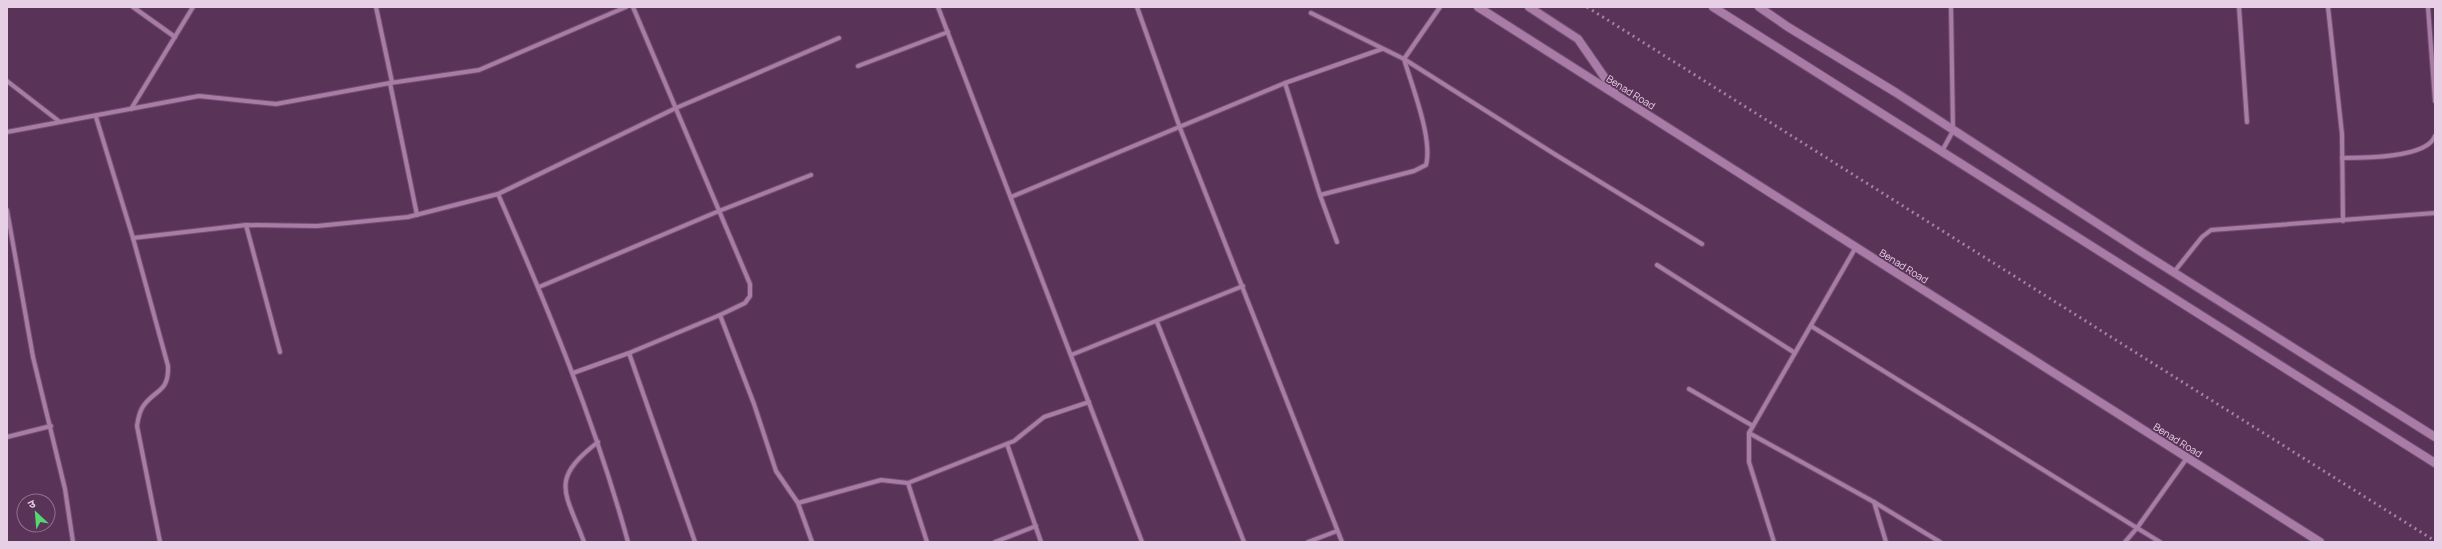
<svg xmlns="http://www.w3.org/2000/svg" width="2442" height="549" font-family="Manrope,'Noto Sans Devanagari',sans-serif">
<style>
.lines{fill:none;stroke-linecap:round;stroke-linejoin:round}
.street-casing{stroke:#715070;stroke-width:6}
.secondary-casing{stroke:#715070;stroke-width:10}
.street{stroke:#a87ca6;stroke-width:4}
.secondary{stroke:#a87ca6;stroke-width:8}
.rail{stroke:#a182a0;stroke-width:3;stroke-dasharray:2 4;stroke-linecap:butt}
.labels{text-anchor:middle;stroke-width:3.5;stroke-linejoin:round;paint-order:stroke}
.street-label{font-size:10px;fill:#e7cfe5;stroke:#5a3359}
</style>
<rect width="100%" height="100%" fill="#5a3359"/>
<g class="lines">
<defs>
<g id="street">
<path d="M133 7 175 37"/>
<path d="M376 7 392 82"/>
<path d="M633 7 750 284V296L745 303 720 315"/>
<path d="M938 7 1142 542"/>
<path d="M1137 7 1180 128 1342 542"/>
<path d="M2239 7 2247 122"/>
<path d="M2328 7 2342 134 2343 221"/>
<path d="M2428 7 2435 101"/>
<path d="M1311 13 1404 59 1556 155 1702 244"/>
<path d="M858 66 948 32"/>
<path d="M7 81 60 122"/>
<path d="M390 83 417 215"/>
<path d="M1285 83 1320 195 1337 242"/>
<path d="M131 109 193 7"/>
<path d="M96 117 133 238"/>
<path d="M7 132 199 96 276 104 390 83 479 70 626 7"/>
<path d="M1942 151 1953 131 1951 7"/>
<path d="M2342 158C2363 158 2427 158 2435 136"/>
<path d="M498 194C548 308 595 422 628 542"/>
<path d="M1320 195 1414 171 1426 165C1433 139 1412 86 1404 59L1440 7"/>
<path d="M1011 197 1285 83 1382 49"/>
<path d="M7 210 33 357 65 489 73 542"/>
<path d="M246 225 280 352"/>
<path d="M1657 265 1795 353"/>
<path d="M2174 272 2202 237 2211 230 2435 213"/>
<path d="M539 287 719 211 811 175"/>
<path d="M1157 322 1244 542"/>
<path d="M1811 326 2137 528 2125 542"/>
<path d="M1071 355 1243 286"/>
<path d="M573 373 629 353"/>
<path d="M1689 389 1753 426"/>
<path d="M1749 433 1856 247"/>
<path d="M7 437 51 426"/>
<path d="M1007 444 1041 542"/>
<path d="M908 483 927 542"/>
<path d="M1874 502 1886 542"/>
<path d="M798 503 881 480 908 483 1014 441 1044 417 1089 402"/>
<path d="M160 542 137 426C138 419 139 411 144 405 156 389 169 392 168 366L133 238 246 225 317 226 408 217 498 194 676 108 839 38"/>
<path d="M584 542C565 491 549 480 598 442"/>
<path d="M695 542 629 353 720 315 754 404 776 471 798 503 812 542"/>
<path d="M995 542 1036 526"/>
<path d="M1308 542 1337 531"/>
<path d="M1774 542 1749 462V433L1874 502 1940 542"/>
<path d="M2160 542 2137 528 2187 458"/>
</g>
<g id="secondary">
<path d="M1478 7 2320 542"/>
<path d="M1529 7 1578 39 1614 91"/>
<path d="M1713 7 2435 463"/>
<path d="M1759 7 1788 27 1895 92 2143 253 2435 437"/>
</g>
</defs>
<use href="#street" class="street-casing"/>
<use href="#secondary" class="secondary-casing"/>
<use href="#street" class="street"/>
<use href="#secondary" class="secondary"/>
<path class="rail" d="M1587 7 2435 541"/>
</g>
<g class="labels">
<g class="street-label">
<text transform="translate(1631 92) rotate(32)" y="4">Benad Road</text>
<text transform="translate(1904 266) rotate(32)" y="4">Benad Road</text>
<text transform="translate(2178 440) rotate(32)" y="4">Benad Road</text>
</g>
</g>
<rect width="2442" height="549" fill="none" stroke="#e7cfe5" stroke-width="16"/>
<g transform="translate(36 513) rotate(334)"><circle r="19" fill="#5a3359" stroke="#927191"/>
<path d="M0-3L7 15L0 10L-7 15Z" fill="#56d671"/>
<text y="-6" font-size="11" font-weight="bold" text-anchor="middle" fill="#e7cfe5">उ</text>
</g>
</svg>
